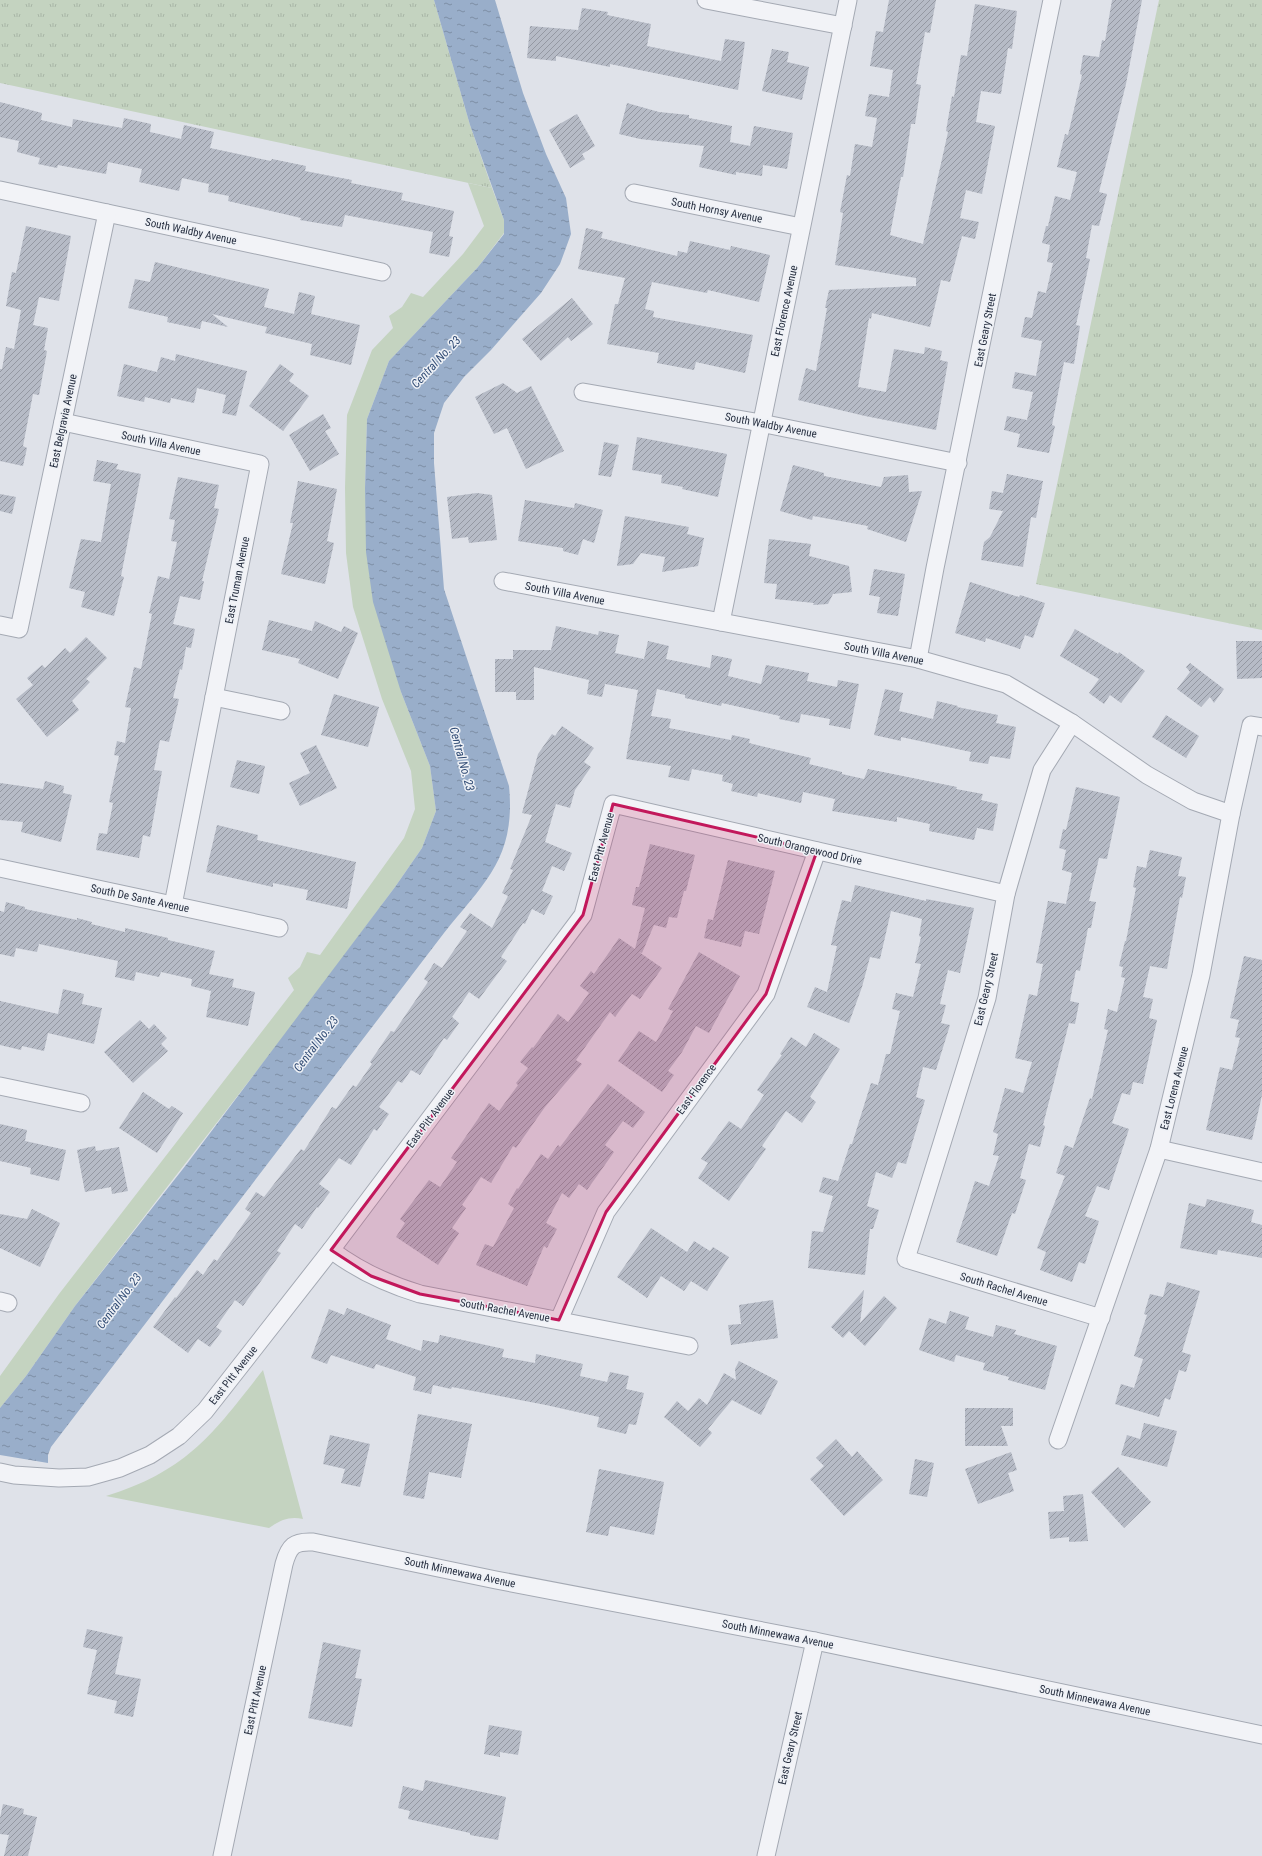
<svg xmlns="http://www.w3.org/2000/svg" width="1262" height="1856" font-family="'Roboto Condensed',sans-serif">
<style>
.grass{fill:url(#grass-tufts)}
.park{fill:#c4d3c0}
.water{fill:url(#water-ripples)}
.building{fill:url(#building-hatch)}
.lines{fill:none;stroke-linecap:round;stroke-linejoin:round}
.minor-casing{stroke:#a4a9b3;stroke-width:19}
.minor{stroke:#f2f3f7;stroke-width:17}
.marked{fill:#c2185b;fill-opacity:0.2;stroke:#c2185b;stroke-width:3;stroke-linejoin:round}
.labels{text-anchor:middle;stroke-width:3;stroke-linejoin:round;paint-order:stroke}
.street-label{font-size:11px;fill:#272f40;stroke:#eef1f6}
.water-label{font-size:12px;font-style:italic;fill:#314c75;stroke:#eef1f6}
</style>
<defs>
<pattern id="grass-tufts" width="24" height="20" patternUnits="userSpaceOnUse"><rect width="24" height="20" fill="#c4d3c0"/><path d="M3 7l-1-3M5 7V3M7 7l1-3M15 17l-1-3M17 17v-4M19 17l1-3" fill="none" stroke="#a8b5a6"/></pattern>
<pattern id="water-ripples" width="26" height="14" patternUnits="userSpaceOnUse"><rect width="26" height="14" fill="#99aeca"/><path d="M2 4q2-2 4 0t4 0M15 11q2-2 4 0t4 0" fill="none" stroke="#7d8ea5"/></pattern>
<pattern id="building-hatch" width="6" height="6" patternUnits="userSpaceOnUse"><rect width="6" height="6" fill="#b6bbc6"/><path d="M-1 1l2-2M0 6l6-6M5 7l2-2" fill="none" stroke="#9498a2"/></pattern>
</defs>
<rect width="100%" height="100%" fill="#dfe2e9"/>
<g class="grass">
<path d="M0 0H434L470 125 492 188 0 83Z"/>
<path d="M1159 0H1262V630L1036 584Z"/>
</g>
<g class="park">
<path d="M468 183 492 188 504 220V233L478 267 389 361 367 419 365 488 401 692 430 766 436 811 422 848 395 887 300 1015 75 1306 26 1376 0 1408V1376L59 1294 294 990 288 978 300 967 307 952 320 955 404 838 415 809 411 771 382 699 353 607 346 553 345 488 347 415 372 350 393 328 389 316 402 307 411 293 423 297 463 254 484 226Z"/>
<path d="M263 1370 303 1519C290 1516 280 1520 269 1528L106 1496C187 1471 213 1434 263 1370Z"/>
</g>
<path class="water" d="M434 0H495L523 93 546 154 566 198 571 234 560 264 541 293 491 350 464 377 444 403 434 433V463L444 589 509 786C516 858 485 882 444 933L51 1447 48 1455V1463L0 1455V1408L26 1376 75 1306 186 1165 395 887 422 848 436 811 430 766 401 692 373 602 366 552 365 488 367 419 389 361 478 267 504 234V220L470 125Z"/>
<g class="building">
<path d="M889 0H936L930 33 925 32 916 84 921 85 915 124H911L903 177H901L890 235 923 244 948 132 946 131 952 96 954 97 961 55 967 56 975 4 1017 11 1012 49 1008 48 1001 94 981 91 976 122 995 126 982 194 966 190 960 218 979 222 975 239 962 236 950 282 941 280 930 327 872 313 871 319 869 318 858 387 886 392 894 349 924 354 925 347 942 351 940 360 948 362 936 430 865 416 798 400 806 368 816 371 827 308H825L829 290 916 286V278L835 265 843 213 840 212 847 175 850 176 855 144 872 147 877 118 865 116 869 94 889 97 893 70 870 66 876 31 883 32Z"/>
<path d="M1112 0H1142L1126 84 1099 192 1107 194 1099 226 1092 225 1086 258 1090 259 1076 325 1080 326 1074 364 1064 362 1052 425 1055 426 1049 453 1017 447 1020 434 1004 430 1007 416 1027 420 1033 392 1012 388 1015 372 1036 376 1042 341 1021 337 1025 317 1032 318 1038 291 1046 293 1053 263 1047 262 1050 245 1042 243 1046 226H1048L1055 196 1070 200 1077 172 1057 167 1065 134 1068 135 1082 75 1080 74 1083 55 1099 57 1102 40 1105 41Z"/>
<path d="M582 8 608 12 607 15 651 24 647 46 721 61 725 39 745 42 738 90 610 64V67L556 56V61L527 58 530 26 578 30Z"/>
<path d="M772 49 789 52 787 62 809 67 802 100 762 91Z"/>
<path d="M0 102 42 113 41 120 72 127 73 119 122 128 124 118 151 124 150 132 181 139 184 125 214 132 210 148 271 161 272 159 306 166 305 171 352 180 351 183 403 193 401 200 454 211 449 236 453 237 449 257 429 253 433 232 345 215 342 227 300 220 301 218 228 201 229 196 208 192 209 184 182 178 179 191 139 182 142 169 108 162 106 174 58 165 57 168 38 164 40 158 17 152 19 141 0 137Z"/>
<path d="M627 103 659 112 689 115V118L732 126 730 142 750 146 754 126 793 133 787 169 763 165 762 176 736 172V175L699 167 704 146 640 139 619 134Z"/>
<path d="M577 114 595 146 582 154 585 159 570 168 549 130Z"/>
<path d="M26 226 71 236 59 301 39 297 33 325 48 328 44 350 47 351 39 395 33 394 23 446 27 448 23 466 0 461V369H2L6 347 14 349 21 310 6 306 12 272 16 273Z"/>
<path d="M586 228 603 232 601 238 677 256 678 251 687 253 690 241 730 250 731 246 770 255 759 302 708 290 707 293 652 282 645 309 654 311 653 317 753 335 745 373 696 362 694 370 657 363 659 353 607 344 615 304H618L625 278 578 269Z"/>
<path d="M155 262 269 289 264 307 294 314 299 292 315 296 311 314 360 325 351 365 310 355 312 344 265 333 267 327 212 314 228 327 202 321 200 329 167 322 168 317 128 308 135 279 150 282Z"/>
<path d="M572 298 593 324 571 341 568 337 541 361 522 339Z"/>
<path d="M176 354 247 371 236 416 222 413 226 395 197 388 194 403 171 398 170 403 145 397 144 402 117 396 124 364 157 372 161 357 175 361Z"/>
<path d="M280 364 294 374 289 381 309 396 283 431 249 406Z"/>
<path d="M503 383 517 393 531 386 564 451 526 469 507 428 494 434 475 397Z"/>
<path d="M323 414 331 428 325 431 339 454 310 471 289 435Z"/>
<path d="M637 437 727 454 718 497 682 489 683 487 661 483 662 475 632 470Z"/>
<path d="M604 442 619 445 611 477 598 475Z"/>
<path d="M97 460 118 464 116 469 141 474 121 576 124 577 114 616 81 607 85 592 69 588 81 539 101 542 111 484 93 481Z"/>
<path d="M793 465 824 473V476L881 487 884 477 908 475 909 492 922 491 906 542 867 529 868 526 813 516 812 520 780 511Z"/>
<path d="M1007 474 1043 481 1036 518 1031 517 1023 567 981 560 984 542 990 537 1003 511 989 509 992 491 1003 493Z"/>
<path d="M178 477 219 485 214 508 219 509 202 581H204L200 600 180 596 173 624 195 629 191 648 186 647 182 670 180 669 173 698 179 699 169 742 160 740 154 770 162 771 150 837 143 835 139 858 96 850 99 833 107 834 113 803 109 802 119 756 114 755 117 741 125 743 131 708 125 707 134 667 141 669 152 614 149 613 158 576 169 579 177 542 171 541 175 520 169 519Z"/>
<path d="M298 481 337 489 327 541 334 543 325 584 281 574 293 523H290Z"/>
<path d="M477 493 492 495 497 540 469 543 468 537 452 539 447 497Z"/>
<path d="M0 494 16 497 12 514 0 511Z"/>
<path d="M525 500 574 508 575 503 603 510 594 543 583 539 578 555 563 551V548L518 541Z"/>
<path d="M625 516 689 527 687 534 704 538 698 566 662 572 665 557 641 553 633 564 617 566Z"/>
<path d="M769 539 811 544 809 556 849 566 852 592 833 594 828 604 813 605 814 603 775 599 777 584 764 583Z"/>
<path d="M874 569 905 574 898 616 877 613 880 597 869 595Z"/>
<path d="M970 582 1019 597 1020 595 1045 603 1033 638 1025 635 1020 649 986 638 985 642 955 633Z"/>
<path d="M269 620 312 631 315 621 341 632 344 626 358 633 338 679 298 663 300 659 262 650Z"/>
<path d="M556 626 598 635 599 631 619 635 615 653 644 659 648 641 669 646 666 659 710 668 712 655 732 659 728 676 761 684 766 665 809 673 807 681 837 687 838 680 859 684 850 729 829 725 830 719 801 714 799 723 779 719 780 716 722 703 721 706 685 698V695L657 689 651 716 671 719 669 728 731 740 732 735 750 739 749 743 811 758 809 764 842 772V774L864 779 868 769 957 787 956 789 983 794 981 800 998 804 993 831 977 828 974 840 929 831 930 824 897 817V822L832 811 835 799 803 792 801 803 758 793 757 797 731 791 733 784 722 781 723 775 692 769 689 781 668 777 671 766 626 759 638 690 605 684 602 697 587 694 589 680 534 667V700H516V692H495V659H513V650H551Z"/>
<path d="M1075 629 1118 654 1119 652 1145 671 1121 703 1110 695 1104 704 1089 693 1099 679 1060 656Z"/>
<path d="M86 637 107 658 86 679 90 682 72 701 79 710 47 737 16 699 33 685 27 678 42 665 45 668 65 648 70 653Z"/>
<path d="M1236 641H1262V678L1237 679Z"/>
<path d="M1190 663 1224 689 1214 703 1210 697 1201 707 1177 689 1190 672 1186 667Z"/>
<path d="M885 689 903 693 899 711 933 719 937 701 958 706 957 707 998 715 996 723 1016 727 1010 759 990 756 988 764 969 761 971 752 901 737V741L874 735Z"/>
<path d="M334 694 379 707 368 747 321 735Z"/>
<path d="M1166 715 1199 736 1186 758 1152 737Z"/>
<path d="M562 726 594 748 584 762 591 767 575 790 570 808 556 804 545 842 572 853 564 871 552 866 542 891 553 896 544 915 532 909 525 924 523 923 501 957 507 961 479 999 469 992 452 1017 459 1023 447 1040 444 1038 420 1075 411 1070 402 1083 398 1081 379 1107 389 1114 377 1131 374 1129 351 1165 339 1158 319 1184 330 1192 318 1208 317 1207 302 1229 295 1224 277 1251 281 1253 243 1306 235 1300 216 1327 222 1331 210 1347 198 1339 188 1353 153 1327 175 1297 176 1298 197 1270 203 1275 214 1259 217 1261 251 1213 245 1209 256 1192 264 1197 301 1149 304 1151 332 1107 336 1109 353 1085 356 1087 372 1064 370 1062 391 1031 394 1032 428 982 424 979 434 963 442 968 467 931 460 927 470 913 492 928 508 896 502 893 513 870 510 869 532 815 522 813 538 754 552 734 555 736Z"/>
<path d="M316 745 337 788 300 806 289 783 310 773 300 753Z"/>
<path d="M237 760 265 766 259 794 230 787Z"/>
<path d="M45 781 64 786 63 793 72 795 61 842 21 832 23 822 0 820V783L43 789Z"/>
<path d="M1076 787 1120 797 1107 859 1099 858 1089 901 1096 902 1091 928H1088L1080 971 1076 970 1070 1001 1079 1003 1075 1024 1069 1023 1043 1125 1045 1126 1040 1147 1029 1144 1020 1178 1026 1180 1015 1214 1012 1213 997 1256 956 1242 975 1181 989 1186 999 1156 993 1155 998 1134 993 1132 1005 1088 1023 1093 1032 1062 1015 1058 1029 994 1037 996 1043 964 1036 963 1048 901 1066 904 1072 873 1062 870 1066 850 1059 848 1063 829 1066 830Z"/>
<path d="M217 825 258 835 257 840 356 862 347 909 306 900 308 890 273 883V887L206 872Z"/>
<path d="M650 844 695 855 686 891H684L677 918 669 917 666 928 654 925 642 953 639 952 662 968 640 999 632 994 615 1017 610 1012 576 1060 582 1064 545 1107 516 1148 513 1146 491 1183 481 1177 462 1205 466 1208 452 1228 459 1233 438 1265 396 1237 405 1223 400 1219 429 1180 440 1187 457 1162 451 1158 489 1103 499 1111 518 1085 516 1083 528 1068 520 1062 532 1047 533 1048 558 1014 568 1022 589 993 580 986 591 971 594 974 619 938 635 949 645 908 632 905 636 887H639Z"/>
<path d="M1150 850 1182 857 1178 876 1186 877 1182 898 1180 897 1167 969 1150 966 1143 997 1153 999 1149 1018 1157 1020 1143 1084 1133 1082 1130 1095 1122 1093 1112 1123 1129 1129 1109 1190 1097 1186 1085 1216 1099 1221 1085 1264 1079 1262 1072 1282 1040 1270 1046 1252 1037 1248 1065 1176 1056 1173 1065 1145 1073 1148 1090 1098 1092 1099 1108 1030 1104 1029 1108 1009 1117 1012 1125 978 1121 977 1123 967 1119 966 1125 941H1126L1136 888 1133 887 1137 866 1146 868Z"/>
<path d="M728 860 775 871 759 934 745 931 741 947 704 938 708 919 713 920Z"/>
<path d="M855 885 926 901V899L974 908 960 973 948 970 940 1004 946 1005 941 1023 950 1025 936 1070 923 1067 916 1097 925 1100 906 1164 898 1162 892 1178 876 1172 867 1206 879 1210 873 1229H870L865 1275 808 1268 812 1231 823 1232 833 1196 819 1192 823 1177 838 1181 850 1144H852L871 1083 878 1085 886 1054H890L900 1011 892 1009 896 993 913 997 921 964 915 963 921 937 919 936 922 919 891 911 880 959 870 957 862 987 849 1023 807 1007 815 987 827 992 837 946 831 945 835 927 842 900 851 902Z"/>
<path d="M6 902 25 907V909L77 920V918L92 922 91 924 125 932V928L168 938V940L215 951 209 974 234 979 232 987 255 992 248 1026 206 1017 211 991 191 986 192 979 161 972 159 977 136 972 134 981 115 977 118 961 39 944 37 952 16 948 14 957 0 954V911L4 912Z"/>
<path d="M699 952 740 976 709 1033 696 1026 682 1052 668 1071 674 1075 662 1092 618 1061 639 1031 656 1042 673 1011 668 1009Z"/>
<path d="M1244 956 1262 960V1095L1252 1140 1206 1130 1220 1067 1232 1070 1240 1038 1235 1037 1239 1020 1230 1018Z"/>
<path d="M63 989 84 994 82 1004 102 1008 94 1044 48 1033 44 1051 22 1046 21 1050 0 1045V1001L58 1014Z"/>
<path d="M140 1020 149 1029 154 1024 167 1038 161 1044 168 1051 133 1083 104 1052Z"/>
<path d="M814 1033 840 1049 810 1097 816 1102 802 1123 786 1111 762 1146 766 1149 729 1201 698 1178 708 1163 701 1159 729 1121 741 1129 764 1095 757 1090 782 1055 780 1054 791 1037 806 1047Z"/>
<path d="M608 1084 645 1112 633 1128 623 1121 605 1145 614 1152 587 1190 579 1184 569 1198 562 1193 546 1223 557 1229 547 1248 544 1246 527 1286 476 1265 485 1244 493 1247 514 1208 508 1204 517 1188 518 1189 541 1154 548 1159 558 1145 560 1147Z"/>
<path d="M143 1092 169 1109 172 1106 183 1113 157 1153 119 1128Z"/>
<path d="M0 1124 27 1130 25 1141 66 1150 59 1181 30 1174 31 1168 0 1161Z"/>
<path d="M95 1146 96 1151 119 1147 128 1191 112 1194 111 1187 85 1192 77 1150Z"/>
<path d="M1207 1199 1254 1210 1251 1222 1262 1225V1258L1218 1250 1217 1255 1180 1248 1189 1203 1205 1207Z"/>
<path d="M32 1209 60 1223 40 1267 0 1248V1214L27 1219Z"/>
<path d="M651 1228 687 1252 694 1241 710 1251 713 1247 729 1257 707 1291 691 1281 684 1291 661 1276 647 1298 617 1277Z"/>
<path d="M1167 1282 1200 1291 1182 1352 1191 1355 1186 1372 1179 1370 1170 1400 1165 1398 1159 1417 1115 1404 1121 1384 1134 1388 1143 1359 1134 1356 1147 1315 1144 1314 1150 1294 1163 1297Z"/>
<path d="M864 1290 860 1323 884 1296 897 1308 865 1346 849 1331 843 1338 831 1327Z"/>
<path d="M773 1300 778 1338 731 1345 728 1325 741 1324 739 1305Z"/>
<path d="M347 1308 391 1325 386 1339 421 1351 423 1340 438 1343 440 1335 504 1349 502 1357 535 1363 536 1354 583 1364 580 1376 607 1382 610 1372 629 1376 626 1389 644 1393 636 1425 629 1424 626 1434 597 1427 599 1417 546 1405 452 1387 451 1389 433 1385 431 1394 413 1390 416 1377 376 1364 374 1369 331 1355 327 1364 311 1358 329 1309 344 1315Z"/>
<path d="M950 1311 969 1317 965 1329 993 1337 996 1325 1016 1330 1014 1334 1057 1346 1045 1390 1008 1380 1009 1377 983 1370 985 1363 956 1355 954 1362 919 1350 929 1318 946 1324Z"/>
<path d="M739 1361 778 1381 761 1415 732 1400 708 1429 712 1433 700 1447 664 1417 677 1401 688 1411 699 1398 707 1405 724 1373 736 1380 735 1369Z"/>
<path d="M965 1408H1013V1426H1001L1008 1446H965Z"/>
<path d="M418 1414 472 1424 461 1478 429 1472 424 1499 403 1495Z"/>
<path d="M1144 1423 1177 1431 1167 1467 1121 1455 1127 1435 1140 1439Z"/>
<path d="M330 1435 370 1444 360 1487 341 1483 345 1469 323 1464Z"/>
<path d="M836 1439 852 1457 857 1451 883 1480 844 1516 810 1479 824 1466 816 1458Z"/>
<path d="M1011 1452 1017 1470 1008 1473 1014 1491 978 1504 965 1469Z"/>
<path d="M915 1459 934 1463 927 1497 909 1494Z"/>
<path d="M1118 1467 1151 1502 1124 1528 1091 1492Z"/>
<path d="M599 1469 664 1482 654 1535 610 1526 608 1536 586 1532Z"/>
<path d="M1083 1494 1088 1541 1069 1542V1537L1050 1539 1048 1512 1064 1511 1063 1496Z"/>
<path d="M87 1629 123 1637 115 1674 141 1679 133 1717 114 1713 117 1701 87 1694 97 1650 83 1647Z"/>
<path d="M323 1642 361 1650 355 1678 362 1679 352 1727 308 1718Z"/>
<path d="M489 1725 522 1731 518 1755 500 1752V1757L484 1754Z"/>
<path d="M425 1780 506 1797 498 1840 470 1835V1833L408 1819 410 1811 398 1808 403 1786 423 1791Z"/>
<path d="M3 1804 24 1809 23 1814 37 1817 28 1856H4L9 1835 0 1834V1818Z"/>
</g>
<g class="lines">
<defs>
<g id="minor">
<path d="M706 0 843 26"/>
<path d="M0 190 382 272"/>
<path d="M634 193 801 227"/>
<path d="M583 392 761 423 958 463"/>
<path d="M63 422 260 464 173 905"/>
<path d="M503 581 918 659 1006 684 1072 723 1147 775 1193 801 1231 814"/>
<path d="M721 622 848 0"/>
<path d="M0 625 19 629 107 213"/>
<path d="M918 659 935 568 1052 0"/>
<path d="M214 697 281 711"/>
<path d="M1072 723 1042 770 1006 894 987 998 906 1259 1101 1318"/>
<path d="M0 868 279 928"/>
<path d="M0 1086 81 1103"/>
<path d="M1159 1149 1262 1172"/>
<path d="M331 1250C359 1271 387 1284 420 1294L689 1346"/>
<path d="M0 1301 8 1303"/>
<path d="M559 1320 606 1212 766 994 817 851"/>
<path d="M1058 1440 1159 1149 1201 975 1231 814 1251 725 1262 727"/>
<path d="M0 1472 14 1475 59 1478 88 1477 120 1468 150 1455 179 1436 205 1411 331 1250 583 915 613 804 1006 894"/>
<path d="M222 1856 284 1564C289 1546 294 1541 313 1542L496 1580 815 1641 1262 1735"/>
<path d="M766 1856 815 1641"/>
</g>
</defs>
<use href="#minor" class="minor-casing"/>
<use href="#minor" class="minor"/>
</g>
<path class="marked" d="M613 804 817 851 766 994 606 1212 559 1320 420 1294 371 1276 331 1250 583 915Z"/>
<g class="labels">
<g class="street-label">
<text transform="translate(717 210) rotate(11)" y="4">South Hornsy Avenue</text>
<text transform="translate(191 231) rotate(12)" y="4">South Waldby Avenue</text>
<text transform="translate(784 311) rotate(-78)" y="4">East Florence Avenue</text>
<text transform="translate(985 330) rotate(-79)" y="4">East Geary Street</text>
<text transform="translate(63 421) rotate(-78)" y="4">East Belgravia Avenue</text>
<text transform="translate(771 425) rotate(11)" y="4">South Waldby Avenue</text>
<text transform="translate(161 443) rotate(12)" y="4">South Villa Avenue</text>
<text transform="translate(237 580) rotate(-79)" y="4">East Truman Avenue</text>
<text transform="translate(565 593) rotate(11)" y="4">South Villa Avenue</text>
<text transform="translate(884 653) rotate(11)" y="4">South Villa Avenue</text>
<text transform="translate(601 847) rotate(-75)" y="4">East Pitt Avenue</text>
<text transform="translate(810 849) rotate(13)" y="4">South Orangewood Drive</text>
<text transform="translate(140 898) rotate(12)" y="4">South De Sante Avenue</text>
<text transform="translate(986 989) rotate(-77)" y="4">East Geary Street</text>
<text transform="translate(1174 1088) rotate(-76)" y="4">East Lorena Avenue</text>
<text transform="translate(696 1089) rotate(-54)" y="4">East Florence</text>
<text transform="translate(430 1118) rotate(-53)" y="4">East Pitt Avenue</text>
<text transform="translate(1004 1289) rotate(17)" y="4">South Rachel Avenue</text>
<text transform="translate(505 1310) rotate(10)" y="4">South Rachel Avenue</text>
<text transform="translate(233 1375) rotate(-52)" y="4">East Pitt Avenue</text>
<text transform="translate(460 1572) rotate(12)" y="4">South Minnewawa Avenue</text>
<text transform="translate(778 1634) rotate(11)" y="4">South Minnewawa Avenue</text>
<text transform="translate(255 1700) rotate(-78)" y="4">East Pitt Avenue</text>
<text transform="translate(1095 1700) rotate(12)" y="4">South Minnewawa Avenue</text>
<text transform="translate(790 1748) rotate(-77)" y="4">East Geary Street</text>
</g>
<g class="water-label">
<text transform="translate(436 362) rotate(-47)" y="4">Central No. 23</text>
<text transform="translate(462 759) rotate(75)" y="4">Central No. 23</text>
<text transform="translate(316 1044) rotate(-53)" y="4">Central No. 23</text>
<text transform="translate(119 1301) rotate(-53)" y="4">Central No. 23</text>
</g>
</g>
</svg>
